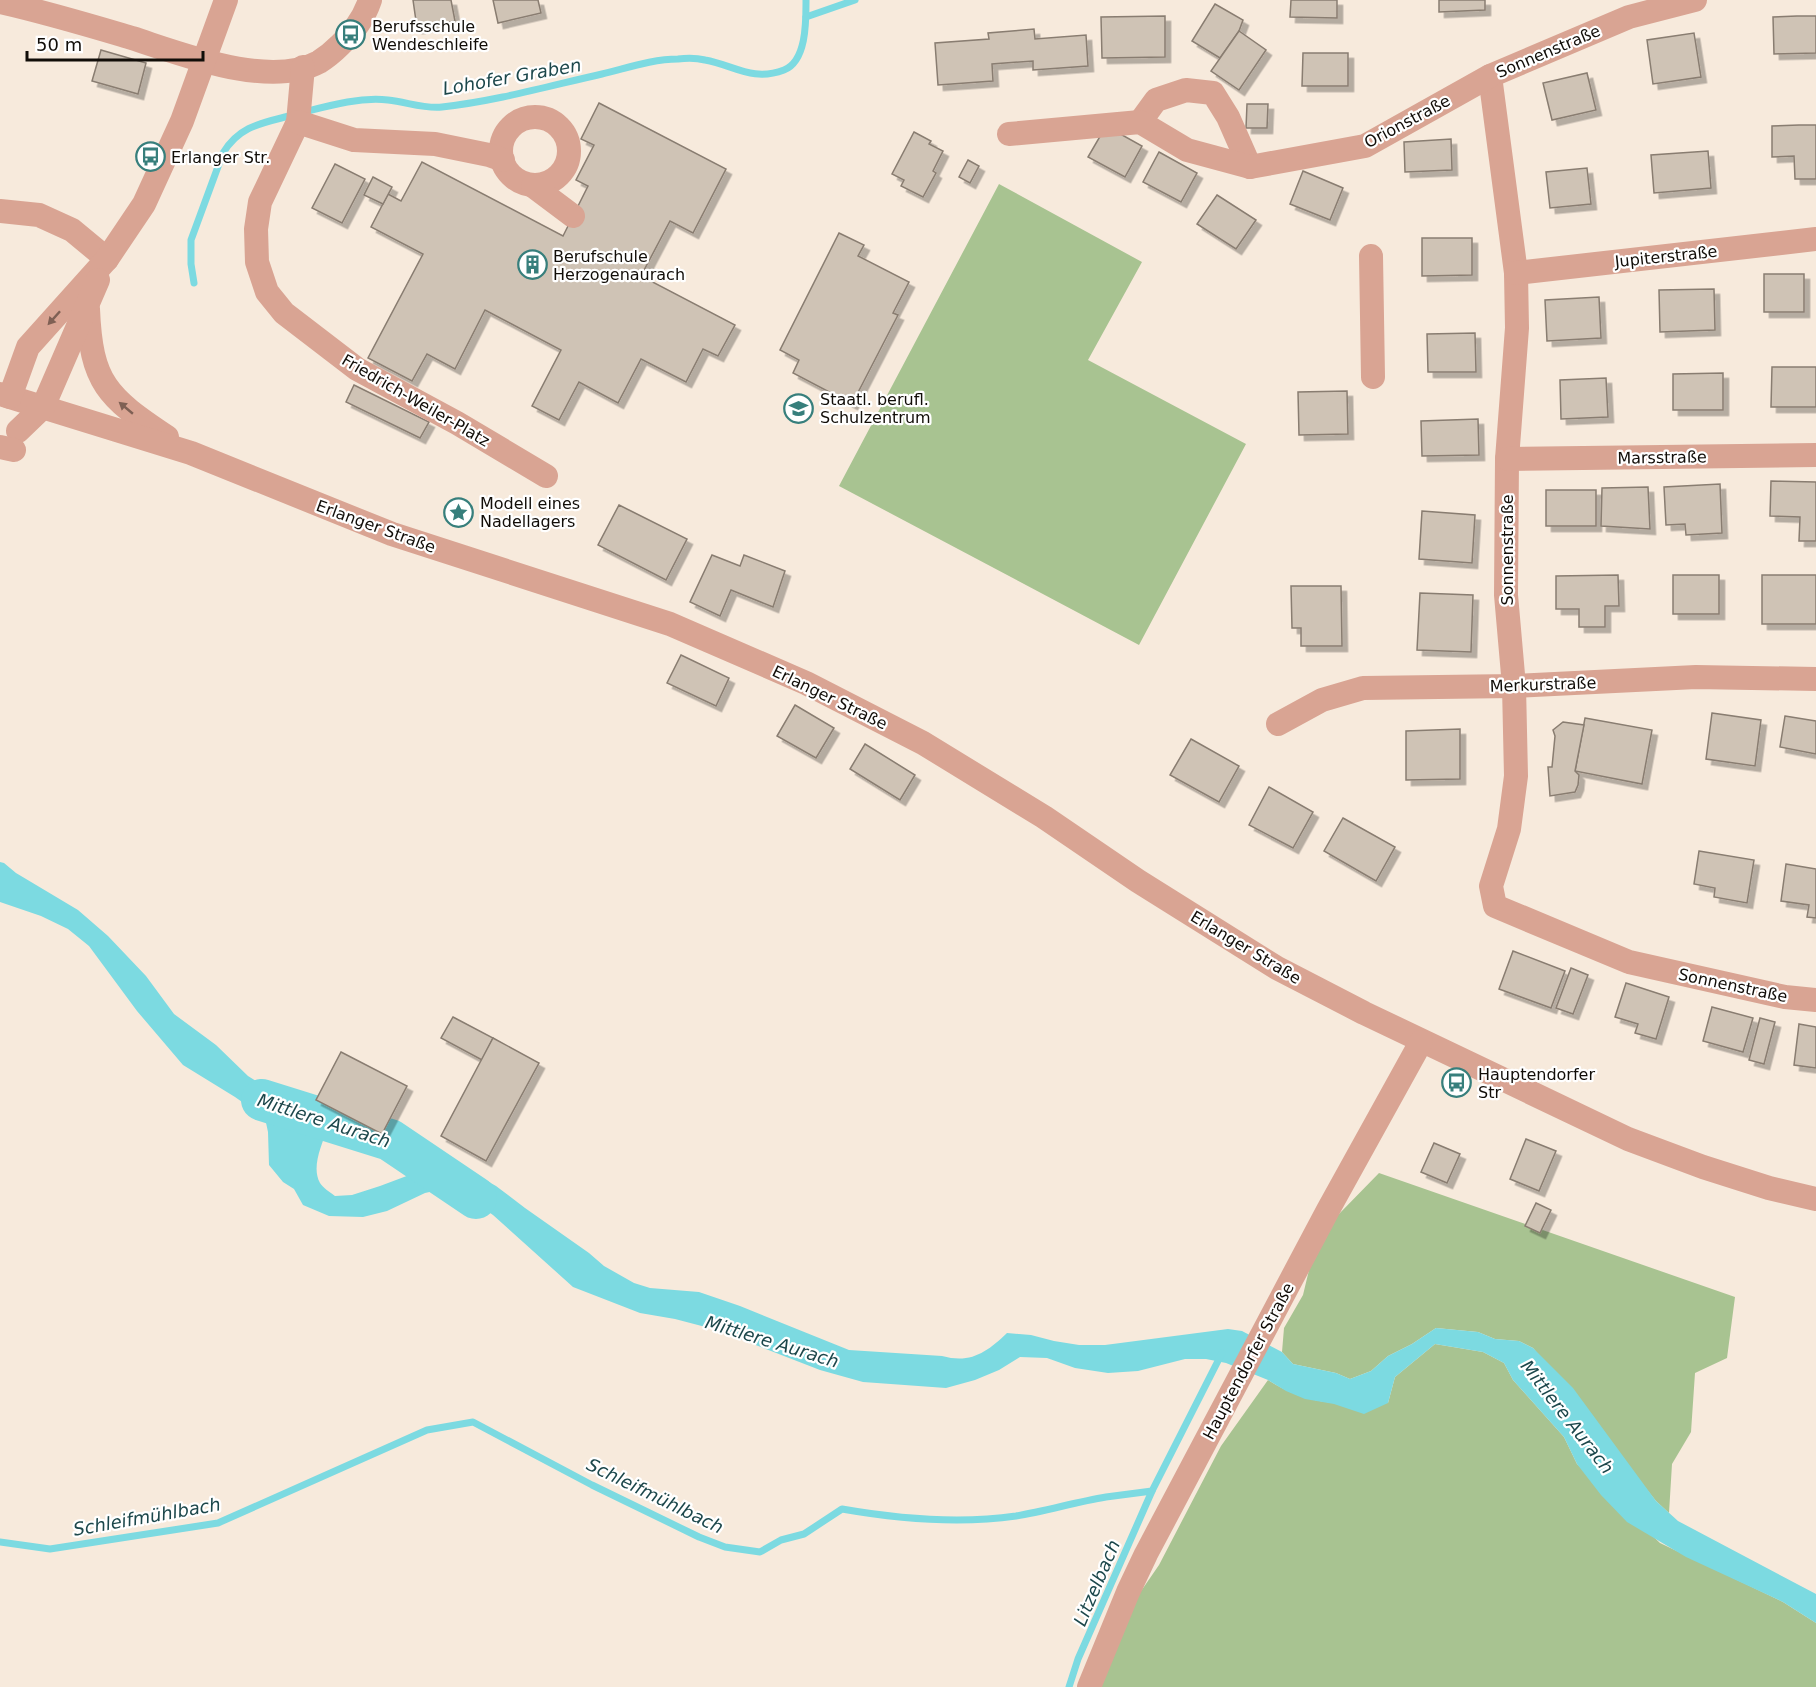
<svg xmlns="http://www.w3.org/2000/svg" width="1816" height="1687" font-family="'DejaVu Sans',sans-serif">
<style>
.green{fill:#a8c391}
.water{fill:#7cdae1}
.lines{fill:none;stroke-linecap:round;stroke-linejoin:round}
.stream{stroke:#7cdae1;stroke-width:7}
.river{stroke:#7cdae1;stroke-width:42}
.building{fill:#cfc3b5;stroke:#897d71;stroke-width:1.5;filter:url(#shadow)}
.minor{stroke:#d9a493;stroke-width:24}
.oneway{fill:#7f6054}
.labels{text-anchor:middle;stroke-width:4.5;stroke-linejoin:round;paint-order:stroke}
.poi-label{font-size:16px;fill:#110d08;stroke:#fff;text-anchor:start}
.street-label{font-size:16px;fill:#110d08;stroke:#fff}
.water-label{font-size:18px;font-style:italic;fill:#1c474b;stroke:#fff}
</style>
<defs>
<filter id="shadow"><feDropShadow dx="5.5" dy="5.5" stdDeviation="0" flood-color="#0004"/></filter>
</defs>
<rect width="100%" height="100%" fill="#f7eadc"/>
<g class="green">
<path d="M999 184 1142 262 1088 360 1246 444 1139 645 839 486Z"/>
<path d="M1379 1173 1735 1297 1727 1358 1695 1373 1691 1432 1672 1464 1669 1513 1656 1501 1548 1366 1533 1348 1519 1341 1495 1339 1478 1332 1436 1328 1412 1344 1388 1356 1371 1371 1350 1379 1336 1373 1293 1364 1282 1352 1284 1328 1303 1295 1309 1270 1338 1215Z"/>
<path d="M1435 1344 1483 1352 1504 1363 1513 1380 1564 1437 1577 1464 1660 1543 1783 1602 1816 1623V1687H1100L1139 1594 1159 1565 1221 1446 1268 1380C1311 1407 1339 1404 1388 1403L1395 1377Z"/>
</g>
<path class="water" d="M0 862 4 863 16 873 78 910 108 936 146 976 174 1014 216 1045 248 1076 283 1098 305 1106 327 1129C322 1145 311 1167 320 1183 323 1188 330 1192 335 1196L352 1195 380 1186 444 1162 468 1170 496 1186 525 1208 589 1253 604 1266 634 1283 650 1288 699 1292 740 1306 849 1350 942 1356C971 1364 987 1352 1007 1333L1031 1335 1054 1341 1079 1345H1105L1228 1329 1242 1331 1282 1352 1293 1364 1336 1373 1350 1379 1371 1371 1388 1356 1412 1344 1436 1328 1478 1332 1495 1339 1519 1341 1533 1348 1573 1388 1656 1501 1678 1521 1816 1594V1623L1783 1602 1686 1557 1627 1522 1601 1495 1577 1464 1564 1437 1513 1380 1504 1363 1483 1352 1435 1344 1395 1377 1388 1403 1364 1414 1334 1404 1305 1399 1286 1391 1268 1380 1226 1363 1206 1359H1185L1138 1371 1108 1373 1075 1368 1047 1358 1020 1357 999 1370 975 1380 946 1388 863 1382 820 1370 717 1330 675 1319 640 1313 573 1287 493 1215 460 1192 443 1189 425 1193 387 1211 363 1217 329 1216 303 1205 294 1189 283 1182 269 1165 268 1132 265 1118 235 1097 183 1065 137 1011 89 946 68 929 41 916 0 902Z"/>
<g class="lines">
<g class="stream">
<path d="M806 17 855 0"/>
<path d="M304 112C331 105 360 97 388 100 407 102 424 109 442 107 496 101 549 86 602 74 627 68 653 59 678 59 686 58 697 58 705 60 734 65 752 82 784 70 807 61 806 20 806 0"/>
<path d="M194 283 191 264V240L223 153C240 125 263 123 293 115"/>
<path d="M0 1542 50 1549 218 1523 427 1430 473 1422 592 1485 699 1537 725 1547 760 1552 781 1540 804 1534 842 1509C899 1519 959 1524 1016 1516 1046 1511 1076 1502 1106 1497 1121 1495 1137 1493 1152 1491L1222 1353"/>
<path d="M1069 1687 1078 1659 1152 1491"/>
</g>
<path class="river" d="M262 1100 390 1140 476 1198"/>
</g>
<g class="building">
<path d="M413 0H451L455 21 417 28Z"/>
<path d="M493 0H538L541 13 498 23Z"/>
<path d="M1291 0H1337V18L1290 17Z"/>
<path d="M1439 0H1485V10L1439 12Z"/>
<path d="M1215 4 1243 20 1239 31 1220 58 1192 41Z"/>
<path d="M1165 16V57L1102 58 1101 17Z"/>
<path d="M1797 16H1816V53L1774 54 1773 17Z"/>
<path d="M1034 29 1035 39 1086 35 1088 66 1033 70V61L992 64 993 81 938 85 935 43 989 39 988 33Z"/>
<path d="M1239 31 1266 50 1239 90 1211 71Z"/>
<path d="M1694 33 1701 77 1653 84 1647 40Z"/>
<path d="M101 50 146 63 138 94 92 81Z"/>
<path d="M1303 53H1348V86H1302Z"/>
<path d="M1587 73 1596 110 1552 120 1543 83Z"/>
<path d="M599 103 726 169 693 233 670 221 641 276 735 325 718 356 703 349 686 382 641 359 618 403 579 382 559 420 532 406 561 350 485 310 455 369 427 354 412 381 368 358 423 254 371 227 388 194 401 201 422 162 563 236 588 186 576 180 594 145 581 139Z"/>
<path d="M1247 104H1268L1267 128H1246Z"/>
<path d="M1799 125H1816V179H1795L1794 156 1772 157V126Z"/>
<path d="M1106 126 1142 146 1125 177 1088 157Z"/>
<path d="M914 132 931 141 929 144 943 151 933 171 936 173 923 197 901 186 904 180 892 174Z"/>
<path d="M1451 139 1452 170 1405 172 1404 142Z"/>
<path d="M1708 151 1711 188 1654 193 1651 155Z"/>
<path d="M1159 152 1197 173 1181 202 1143 182Z"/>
<path d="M968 160 979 166 970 183 959 177Z"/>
<path d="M335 164 365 179 342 223 312 208Z"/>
<path d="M1587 168 1591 204 1550 208 1546 172Z"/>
<path d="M1303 171 1343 188 1330 220 1290 204Z"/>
<path d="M373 177 392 187 383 204 364 195Z"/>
<path d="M1217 195 1256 220 1236 249 1197 224Z"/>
<path d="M839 233 864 245 858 256 909 282 893 313 898 315 852 404 793 373 799 360 780 350Z"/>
<path d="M1422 238H1472V275L1422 276Z"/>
<rect x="1764" y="274" width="40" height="38"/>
<path d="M1714 289 1715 330 1660 332 1659 290Z"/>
<path d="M1599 297 1601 338 1547 341 1545 300Z"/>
<path d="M1475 333 1476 372H1428L1427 334Z"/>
<path d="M1772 367H1816V407H1771Z"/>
<path d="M1723 373V410H1673V374Z"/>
<path d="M1606 378 1608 417 1561 419 1560 380Z"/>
<path d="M354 385 429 422 420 438 346 402Z"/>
<path d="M1347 391 1348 434 1299 435 1298 392Z"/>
<path d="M1478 419 1479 455 1422 456 1421 421Z"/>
<path d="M1771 481 1816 482V541H1799L1800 517 1770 516Z"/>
<path d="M1720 484 1722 533 1686 535 1685 524 1666 525 1664 487Z"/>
<path d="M1648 487 1650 529 1601 526 1602 488Z"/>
<rect x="1546" y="490" width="50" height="36"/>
<path d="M619 505 687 539 666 580 598 545Z"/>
<path d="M1422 511 1475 515 1472 563 1419 559Z"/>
<path d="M712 555 740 566 744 555 785 571 773 607 731 590 720 616 690 602Z"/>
<path d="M1618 575 1619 606H1605V627H1579V609H1556V576Z"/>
<rect x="1673" y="575" width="46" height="39"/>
<rect x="1762" y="575" width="54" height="49"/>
<path d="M1291 586H1341L1342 646H1301V628H1292Z"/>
<path d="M1420 593 1473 595 1471 652 1417 650Z"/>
<path d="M681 655 729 678 716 706 667 683Z"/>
<path d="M795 705 834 728 816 758 777 736Z"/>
<path d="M1712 713 1761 720 1755 766 1706 759Z"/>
<path d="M1785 716 1816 721V754L1780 747Z"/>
<path d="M1585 718 1652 730 1642 784 1575 771Z"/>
<path d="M1563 722 1584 725 1575 771 1579 775 1578 785 1575 792 1550 796 1548 767H1552L1555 736 1553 730Z"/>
<path d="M1460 729V779L1406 780V731Z"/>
<path d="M1191 739 1239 766 1219 802 1170 775Z"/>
<path d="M865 744 915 775 900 800 850 769Z"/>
<path d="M1269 787 1313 812 1293 848 1249 825Z"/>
<path d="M1343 818 1395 847 1376 881 1324 851Z"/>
<path d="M1699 851 1754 860 1747 903 1714 897 1715 888 1694 884Z"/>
<path d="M1786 864 1816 869V918L1807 917 1809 905 1781 901Z"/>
<path d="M1513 951 1565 971 1551 1008 1499 989Z"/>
<path d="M1571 968 1588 975 1573 1014 1556 1008Z"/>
<path d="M1626 983 1669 997 1656 1039 1635 1033 1638 1024 1615 1017Z"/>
<path d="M1712 1007 1753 1018 1743 1052 1703 1041Z"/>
<path d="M453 1017 493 1038 482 1060 441 1038Z"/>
<path d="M1760 1018 1775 1022 1764 1064 1749 1060Z"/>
<path d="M1799 1024 1816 1027V1068L1794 1065Z"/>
<path d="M493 1038 539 1063 486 1161 441 1136Z"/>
<path d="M341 1052 407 1086 382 1134 316 1100Z"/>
<path d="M1526 1139 1556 1151 1539 1191 1510 1179Z"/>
<path d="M1434 1143 1460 1154 1447 1183 1421 1172Z"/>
<path d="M1536 1203 1551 1210 1540 1233 1525 1226Z"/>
</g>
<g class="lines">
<g class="minor">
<path d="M1695 0 1629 17 1490 76 1516 273 1517 328 1507 459 1506 595 1514 686 1516 776 1509 829 1491 886 1495 906 1629 962 1785 997 1816 1000"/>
<path d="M0 2C45 12 88 25 132 38 182 54 269 89 319 62 327 57 334 51 340 45 354 32 364 18 370 0"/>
<path d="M303 67 298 122 260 202 256 229 257 262 267 292 284 313 357 369 457 423 546 476"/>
<circle cx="535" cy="151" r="34"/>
<path d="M298 122 354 140 435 144 489 155 503 160"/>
<path d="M1140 122 1156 100 1186 90 1213 93 1228 117 1250 167"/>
<path d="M1009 134 1140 122 1187 150 1250 167 1365 146 1490 76"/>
<path d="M533 186 573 216"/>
<path d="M0 211 39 215 72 230 107 259"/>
<path d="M1371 256 1373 377"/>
<path d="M1516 273 1816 239"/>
<path d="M88 309C91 383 107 397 167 437"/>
<path d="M0 394 191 453 392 534 670 624 806 683 923 743 1044 817 1138 881 1277 968 1364 1013 1628 1139 1703 1167 1769 1188 1816 1199"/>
<path d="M10 397 28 347 107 259 144 204 182 121 226 0"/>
<path d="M18 431 43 407 98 280"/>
<path d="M0 447 14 450"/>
<path d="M1507 459 1816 455"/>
<path d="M1278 724 1322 700 1363 688 1514 686 1696 677 1816 679"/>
<path d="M1089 1687 1128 1592 1146 1554 1328 1210 1421 1042"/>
</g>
</g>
<defs><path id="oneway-solid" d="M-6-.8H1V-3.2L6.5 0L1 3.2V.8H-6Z" transform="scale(1.5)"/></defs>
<g class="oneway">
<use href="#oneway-solid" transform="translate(54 318) rotate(132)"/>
<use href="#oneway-solid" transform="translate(126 408) rotate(-140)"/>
</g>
<defs>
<symbol id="bus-ring" viewBox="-11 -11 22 22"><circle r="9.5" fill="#fff" stroke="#377f7c" stroke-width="1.5"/><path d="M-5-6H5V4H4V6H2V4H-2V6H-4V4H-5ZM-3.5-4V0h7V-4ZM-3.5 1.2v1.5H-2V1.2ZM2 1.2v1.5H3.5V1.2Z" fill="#377f7c"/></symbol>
<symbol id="building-ring" viewBox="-11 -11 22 22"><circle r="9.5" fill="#fff" stroke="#377f7c" stroke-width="1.5"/><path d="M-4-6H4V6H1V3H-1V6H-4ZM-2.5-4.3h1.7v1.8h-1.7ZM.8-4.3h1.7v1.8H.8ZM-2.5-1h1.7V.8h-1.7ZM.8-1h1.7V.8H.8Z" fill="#377f7c"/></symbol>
<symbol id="school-ring" viewBox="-11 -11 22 22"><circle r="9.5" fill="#fff" stroke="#377f7c" stroke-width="1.5"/><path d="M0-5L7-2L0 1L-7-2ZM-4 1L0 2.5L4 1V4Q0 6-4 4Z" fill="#377f7c"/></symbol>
<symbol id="sight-ring" viewBox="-11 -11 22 22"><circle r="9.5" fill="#fff" stroke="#377f7c" stroke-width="1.5"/><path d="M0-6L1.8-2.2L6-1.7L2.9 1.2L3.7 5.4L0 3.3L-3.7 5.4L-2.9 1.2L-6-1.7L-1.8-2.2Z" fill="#377f7c"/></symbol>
</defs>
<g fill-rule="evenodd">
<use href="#bus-ring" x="334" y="18" width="33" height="33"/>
<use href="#bus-ring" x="134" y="140" width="33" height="33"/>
<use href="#building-ring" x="516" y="248" width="33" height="33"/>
<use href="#school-ring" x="782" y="392" width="33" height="33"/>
<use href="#sight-ring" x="442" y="496" width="33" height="33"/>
<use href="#bus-ring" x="1440" y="1066" width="33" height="33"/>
</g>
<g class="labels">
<g class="poi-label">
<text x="372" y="32">Berufsschule<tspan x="372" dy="18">Wendeschleife</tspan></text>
<text x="171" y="163">Erlanger Str.</text>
<text x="553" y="262">Berufschule<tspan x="553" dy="18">Herzogenaurach</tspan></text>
<text x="820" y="405">Staatl. berufl.<tspan x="820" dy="18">Schulzentrum</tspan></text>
<text x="480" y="509">Modell eines<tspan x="480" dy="18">Nadellagers</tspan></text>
<text x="1478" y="1080">Hauptendorfer<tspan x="1478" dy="18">Str</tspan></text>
</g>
<g class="street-label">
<text transform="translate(1548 51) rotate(-23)" y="6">Sonnenstraße</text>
<text transform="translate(1407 121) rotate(-28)" y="6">Orionstraße</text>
<text transform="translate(1666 256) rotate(-6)" y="6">Jupiterstraße</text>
<text transform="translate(416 400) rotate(30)" y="6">Friedrich-Weiler-Platz</text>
<text transform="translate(1662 457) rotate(-1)" y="6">Marsstraße</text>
<text transform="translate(376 526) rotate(20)" y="6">Erlanger Straße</text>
<text transform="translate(1507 550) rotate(-90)" y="6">Sonnenstraße</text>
<text transform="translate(1543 684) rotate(-2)" y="6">Merkurstraße</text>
<text transform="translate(830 697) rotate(26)" y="6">Erlanger Straße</text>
<text transform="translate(1246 947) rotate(31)" y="6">Erlanger Straße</text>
<text transform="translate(1733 985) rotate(12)" y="6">Sonnenstraße</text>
<text transform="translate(1248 1361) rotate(-62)" y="6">Hauptendorfer Straße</text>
</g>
<g class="water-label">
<text transform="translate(512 77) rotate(-10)" y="6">Lohofer Graben</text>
<text transform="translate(324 1121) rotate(18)" y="6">Mittlere Aurach</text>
<text transform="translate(772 1342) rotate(17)" y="6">Mittlere Aurach</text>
<text transform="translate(1567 1417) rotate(52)" y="6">Mittlere Aurach</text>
<text transform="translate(655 1496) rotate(26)" y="6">Schleifmühlbach</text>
<text transform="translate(147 1517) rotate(-10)" y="6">Schleifmühlbach</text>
<text transform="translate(1097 1583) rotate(-67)" y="6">Litzelbach</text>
</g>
</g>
<path d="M27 51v9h176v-9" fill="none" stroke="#110d08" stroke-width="3"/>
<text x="36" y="51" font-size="18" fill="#110d08" stroke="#ffffff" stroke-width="4.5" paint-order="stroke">50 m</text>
</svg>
